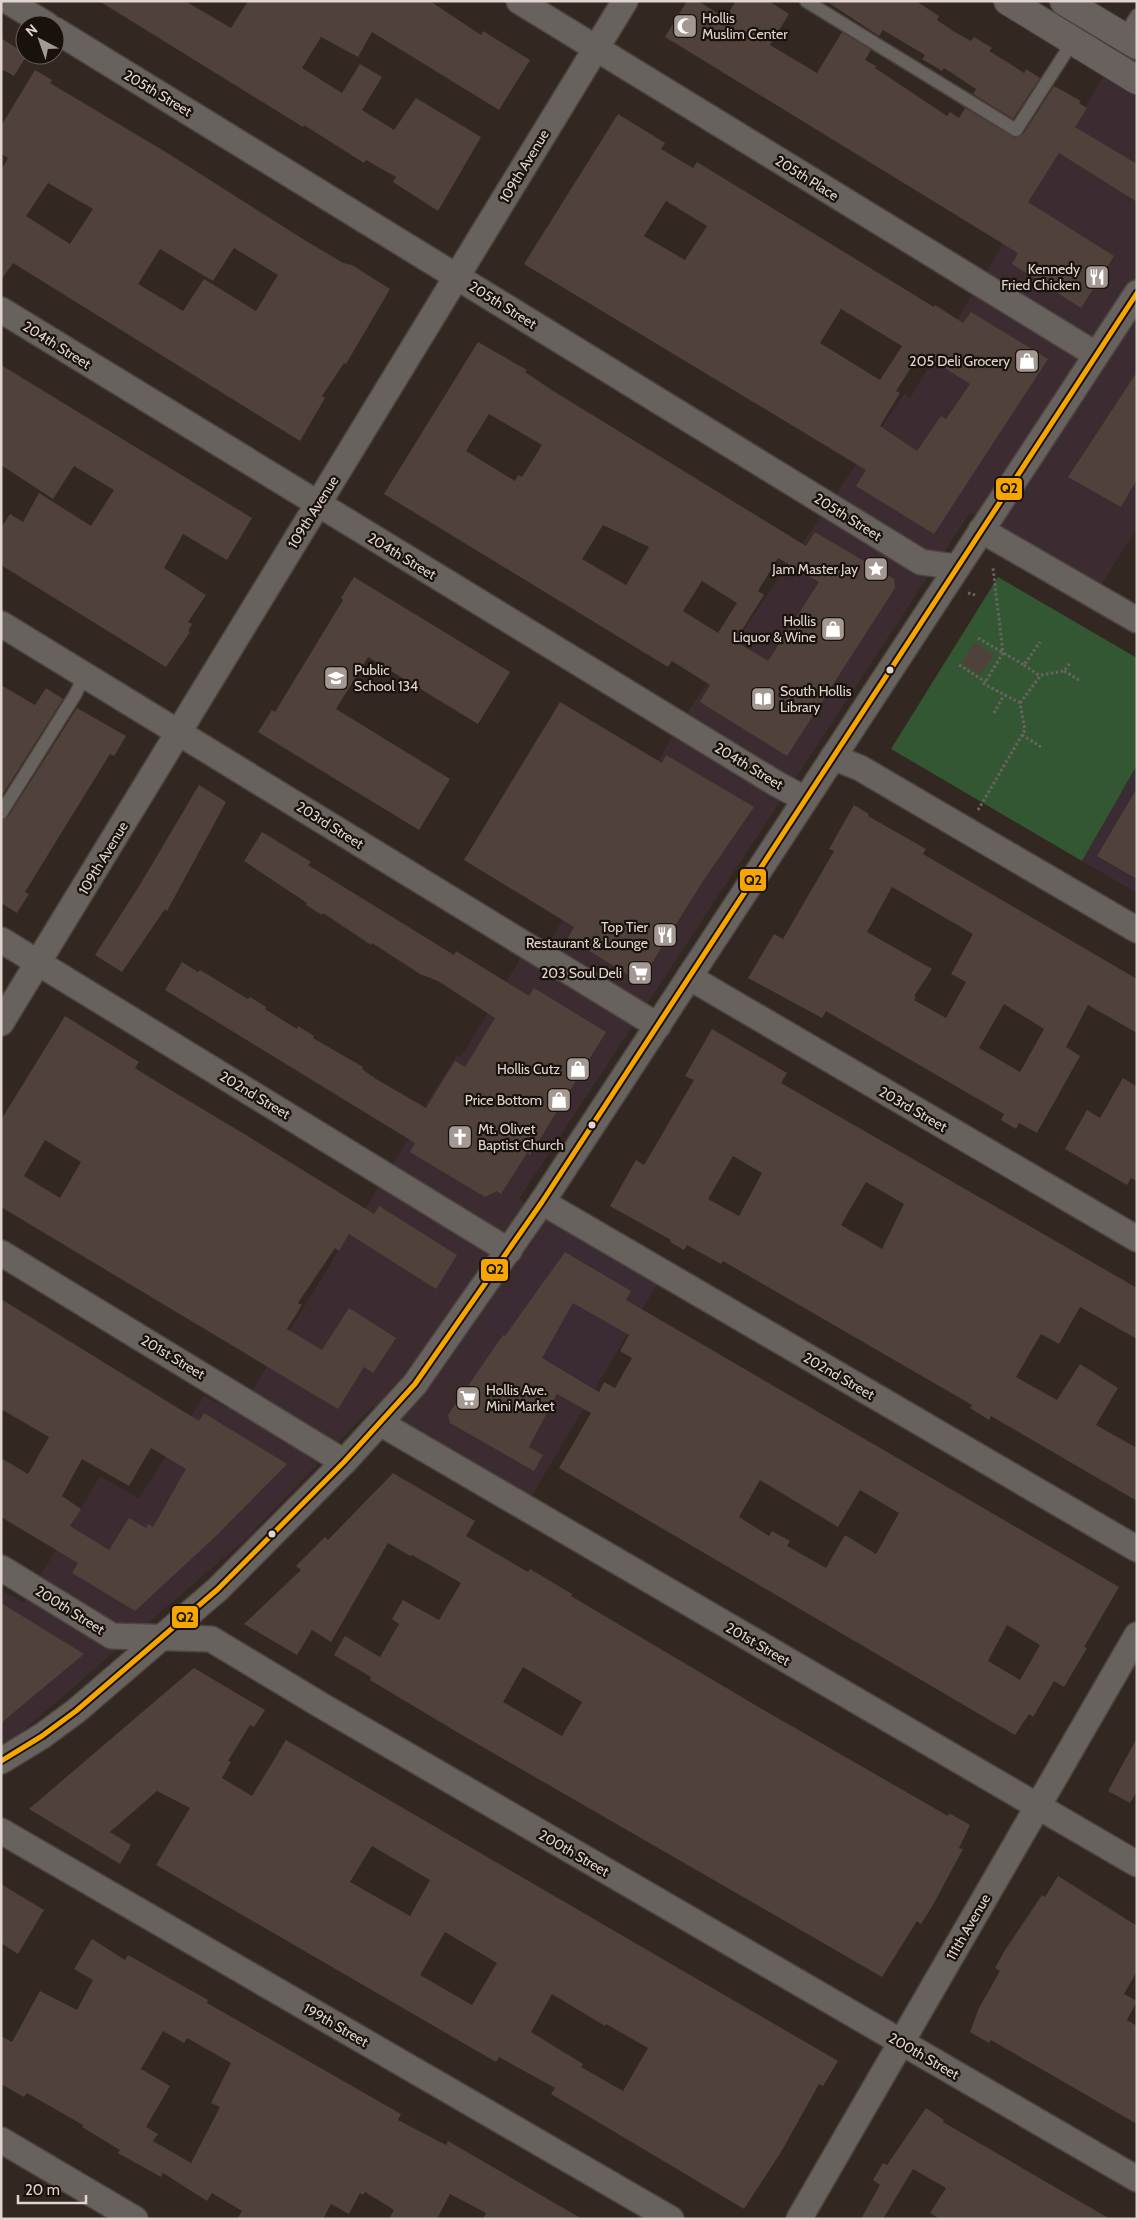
<svg xmlns="http://www.w3.org/2000/svg" width="1138" height="2220" font-family="Cabin,sans-serif">
<style>
.commercial{fill:#3c2b31}
.education{fill:#3b2b34}
.green{fill:#335733}
.building{fill:#50423a;fill-rule:evenodd}
.lines{fill:none;stroke-linecap:round;stroke-linejoin:round}
.service-casing{stroke:#4c443f;stroke-width:15}
.minor-casing{stroke:#4c443f;stroke-width:28}
.primary-casing{stroke:#4c443f;stroke-width:30}
.path{stroke:#6a6362;stroke-width:3;stroke-dasharray:2.5 2.5;stroke-linecap:butt}
.service{stroke:#68625f;stroke-width:12}
.minor{stroke:#68625f;stroke-width:25}
.primary{stroke:#69615d;stroke-width:28}
.bus-1-casing{stroke:#19110c;stroke-width:9}
.bus-1{stroke:#f7a600;stroke-width:5}
.bus-dot{fill:#e2d5cf;stroke:#19110c;stroke-width:2}
.labels{text-anchor:middle;stroke-width:4.5;stroke-linejoin:round;paint-order:stroke}
.poi-label{font-size:14px;fill:#e2d5cf;stroke:#19110c;text-anchor:end}
.street-label{font-size:14px;fill:#e2d5cf;stroke:#19110c}
.line-badge{stroke:#19110c;stroke-width:2}
.pale-badge-label{font-size:14px;text-anchor:middle;font-weight:bold;fill:#111}
</style>
<rect width="100%" height="100%" fill="#322721"/>
<path class="commercial" d="M1132 29 1137 31V528L1099 588 970 513 519 1199 554 1220 484 1327 595 1389 530 1499 373 1406 247 1538 17 1736 1 1744V1590L24 1603 100 1476 139 1498 204 1396 238 1413 428 1107 425 1105 457 1055 461 1057 534 936 548 944 685 716 904 394 910 398Z"/>
<g class="education">
<path d="M1137 765V893L1082 861Z"/>
<path d="M554 1220 659 1281 595 1389 483 1327Z"/>
</g>
<path class="green" d="M998 577 1137 658V765L1082 861 891 749Z"/>
<g class="building">
<path d="M99 1H185L231 28 248 1H430L481 35 483 31 530 60 499 110 372 32 358 57 321 37 302 68 342 93 360 64 382 77 362 110 394 130 416 98 481 137 438 211 393 182 396 177 366 160 364 163 304 125 303 127Z"/>
<path d="M687 1H698L725 18 736 1H769L789 14 770 45 817 73 842 32 871 50 865 60 876 66 875 68 947 116 950 112 959 118 965 108 1015 138 1023 134 1054 86 1081 101 1079 103 1087 108 1075 127 1137 164V202L1059 153 1028 202 1114 256 1081 308 1012 264 1018 253 665 37Z"/>
<path d="M826 1H916L939 16 937 20 953 31 971 41 974 37 992 48 989 51 1007 62 1024 73 1026 69 1040 78 1013 119 973 94 976 89 944 68 942 71 922 59 925 55 883 30 879 36Z"/>
<path d="M1 38 27 55 14 76 1 69Z"/>
<path d="M35 70 52 80 50 83 169 154 306 241 343 263 352 265 390 289 346 364 344 363 322 396 325 398 300 441 13 263 1 280V170L8 158 1 154V126ZM48 183 93 209 70 244 26 216ZM234 248 278 275 256 311 204 279 183 311 138 284 160 249 213 281Z"/>
<path d="M618 114 665 143 661 149 693 168 697 162 934 307 935 305 963 323 971 312 1048 359 934 534 856 486 866 470 524 264ZM666 201 707 226 685 260 644 236ZM841 309 902 346 880 380 820 343ZM918 357 927 362 929 358 970 384 946 419 941 416 917 451 880 426 900 393 896 391Z"/>
<path d="M478 342 527 370 525 372 550 389 806 546 815 532 894 579 895 588 787 756 700 702 710 685 672 661 668 667 384 494ZM489 414 542 445 522 477 518 475 515 481 466 451ZM603 525 649 547 626 585 582 559ZM778 558 819 582 768 661 735 641 764 595 758 591ZM702 581 737 603 718 633 683 611Z"/>
<path d="M1 365 252 518 227 560 183 534 164 568 206 595 188 622 192 624 188 631 190 632 166 667 1 565V528L10 514 23 522 39 493 91 526 114 490 74 466 53 499 1 465Z"/>
<path d="M1137 372V479L1121 507 1068 477Z"/>
<path d="M354 577 510 672 478 724 368 657 336 709 450 779 419 830 258 732 272 710 275 712 343 600 341 598Z"/>
<path d="M975 642 994 655 980 675 961 663Z"/>
<path d="M1 685 35 705 46 688 63 699 1 797Z"/>
<path d="M560 702 662 763 666 755 754 807 703 881 640 982 568 938 574 927 464 860Z"/>
<path d="M77 708 126 736 114 756 110 754 68 822 25 892 29 894 17 913 1 903V821L8 817Z"/>
<path d="M199 785 226 802 167 911 165 909 122 972 95 955 141 883Z"/>
<path d="M1137 788V879L1097 856Z"/>
<path d="M854 805 869 814 868 816 926 849 923 854 1137 979V1033L1088 1005 1066 1047 1080 1056 1037 1133 1019 1123 1016 1129 1001 1120 1004 1114 826 1011 822 1018 748 978 774 934 783 939 834 851 829 849ZM892 887 973 934 951 974 966 982 946 1018 914 1000 916 997 914 996 932 969 867 932ZM1004 1004 1044 1029 1020 1072 979 1048Z"/>
<path d="M262 832 311 862 308 865 454 955 456 951 529 996 534 988 606 1032 530 1155 527 1153 501 1194 497 1191 485 1197 410 1152 415 1143 165 990 182 962 198 972 200 970 248 999 250 997 266 1007 265 1009 297 1029 298 1026 314 1036 313 1038 363 1067 362 1069 376 1079 426 1108 455 1061 465 1067 495 1018 438 981 420 974 372 943 371 945 323 913 322 915 306 905 307 903 244 861Z"/>
<path d="M65 1016 139 1062 135 1068 154 1080 246 1135 374 1214 379 1206 457 1255 436 1289 349 1234 339 1251 335 1248 298 1303 302 1305 287 1329 322 1350 349 1308 396 1338 373 1373 364 1367 338 1409 1 1207V1120ZM45 1140 81 1162 60 1198 24 1176Z"/>
<path d="M712 1029 787 1073 781 1083 1137 1288V1339L1080 1307 1059 1344 1041 1334 1016 1377 1057 1400 1080 1364 1118 1388 1096 1425 1137 1448V1501L991 1416 989 1420 970 1408 972 1405 723 1261 721 1264 687 1245 684 1250 670 1242 671 1240 610 1206 636 1160 644 1165 694 1080 685 1076ZM733 1156 762 1173 739 1216 708 1199ZM866 1182 904 1204 882 1249 841 1225Z"/>
<path d="M1123 1078 1137 1087V1181L1131 1178 1127 1185 1065 1149 1087 1110 1100 1118Z"/>
<path d="M565 1252 631 1291 626 1300 1119 1587 1084 1647 1087 1648 1064 1687 1054 1681 1033 1717 1029 1714 1015 1735 559 1468 591 1413 557 1394 529 1447 543 1455 534 1471 450 1423 448 1415 503 1335 505 1336ZM573 1303 629 1335 620 1351 632 1358 615 1388 604 1382 599 1392 542 1358ZM760 1480 838 1527 860 1490 899 1513 876 1554 845 1535 826 1568 787 1546 790 1541 772 1531 769 1536 739 1517ZM1007 1625 1040 1645 1020 1680 988 1661Z"/>
<path d="M1 1299 199 1421 204 1413 287 1464 216 1536 135 1611 72 1573 78 1563 1 1517V1458L28 1474 49 1437 1 1409ZM151 1448 186 1469 153 1527 148 1524 146 1528 129 1518 109 1550 70 1526 81 1509 62 1496 82 1459 129 1486Z"/>
<path d="M393 1473 475 1521 466 1536 528 1572 530 1569 572 1594 571 1596 762 1709 948 1816 949 1813 970 1825 959 1848 963 1849 933 1905 921 1924 917 1921 882 1977 462 1735 370 1680 371 1677 334 1655 345 1636 380 1657 399 1624 392 1619 403 1600 439 1620 461 1583 412 1555 410 1556 388 1543 331 1642 312 1630 297 1655 244 1624 301 1570 296 1566 325 1537 328 1540ZM523 1667 582 1702 562 1736 503 1702Z"/>
<path d="M1 1603 84 1654 1 1723Z"/>
<path d="M194 1668 265 1710 254 1727 250 1725 228 1761 231 1762 222 1778 252 1796 286 1740 838 2061 823 2086 819 2084 781 2152 744 2209 551 2094 555 2088 499 2057 496 2062 156 1865 190 1808 157 1791 110 1832 131 1845 120 1864 29 1809ZM372 1846 430 1880 410 1916 350 1882ZM445 1932 497 1963 472 2005 420 1975ZM552 1994 605 2026 606 2024 648 2048 623 2091 581 2067 583 2064 531 2032Z"/>
<path d="M1137 1738V1791L1130 1803 1108 1791Z"/>
<path d="M1058 1876 1137 1926V1971L1124 1994 1137 2001 1127 2020 1137 2026V2124L991 2040 989 2043 970 2032 979 2008 1000 1971 995 1968 1005 1950 1042 1895 1045 1897Z"/>
<path d="M1 1884 44 1910 18 1954 1 1943Z"/>
<path d="M92 1939 125 1960 128 1955 208 2000 207 2003 401 2114 398 2120 446 2145 448 2141 582 2219H483L486 2213 450 2194 437 2219H389L394 2210 365 2192 363 2195 360 2193 349 2214 331 2204 323 2219H237L242 2211 212 2193 207 2201 163 2173 161 2177 118 2153 120 2150 82 2127 83 2125 27 2093 24 2097 1 2084V2036L12 2042 40 1991 77 2010 93 1980 74 1969ZM163 2031 184 2043 187 2038 231 2063 211 2103 220 2107 191 2163 153 2141 158 2134 146 2127 170 2086 141 2069Z"/>
<path d="M926 2108 944 2120 943 2122 1110 2219H940L930 2213 946 2188 913 2169 883 2219H861L880 2185 873 2180 883 2163 887 2165Z"/>
</g>
<g class="lines">
<defs>
<g id="service">
<path d="M806 1 1016 130 1073 41"/>
<path d="M1123 37 1137 15"/>
<path d="M1 813 75 695 85 675"/>
</g>
<g id="minor">
<path d="M8 1 47 25"/>
<path d="M519 1 1095 354"/>
<path d="M55 30 921 562 956 567"/>
<path d="M1 310 777 784 805 799"/>
<path d="M981 530 1137 620"/>
<path d="M1 624 658 1026"/>
<path d="M833 757 860 768 1137 930"/>
<path d="M1 940 509 1251"/>
<path d="M689 977 1137 1239"/>
<path d="M1 1023 625 1"/>
<path d="M542 1202 1137 1549"/>
<path d="M1 1253 344 1462"/>
<path d="M380 1423 1137 1864"/>
<path d="M1 1568 112 1636 211 1639 324 1707 1137 2179"/>
<path d="M1 1761 42 1736 76 1711 218 1589 344 1462 415 1384 542 1202 1137 293"/>
<path d="M1 1831 671 2219"/>
<path d="M1 2140 135 2219"/>
<path d="M799 2219 1137 1635"/>
</g>
<g id="primary">
<path d="M1008 1 1137 80"/>
<path d="M1064 1 1137 45"/>
</g>
</defs>
<use href="#service" class="service-casing"/>
<use href="#minor" class="minor-casing"/>
<use href="#primary" class="primary-casing"/>
<g class="path">
<path d="M968 593 975 595"/>
<path d="M978 638 1024 665 1040 642"/>
<path d="M959 665 986 682"/>
<path d="M1024 665 1040 676"/>
<path d="M1064 671 1079 680"/>
<path d="M1020 703 1041 675 1064 671 1071 662"/>
<path d="M994 713 1004 695"/>
<path d="M1022 735 1041 747"/>
<path d="M978 810 1025 730 1020 703 984 684 1003 653 993 568"/>
</g>
<use href="#service" class="service"/>
<use href="#minor" class="minor"/>
<use href="#primary" class="primary"/>
<defs>
<path id="bus-1" d="M1 1761 42 1736 76 1711 218 1589 344 1462 415 1384 542 1202 1137 293"/>
</defs>
<use href="#bus-1" class="bus-1-casing"/>
<use href="#bus-1" class="bus-1"/>
</g>
<defs>
<symbol id="mosque-square" viewBox="-11 -11 22 22"><rect x="-9" y="-9" width="18" height="18" rx="4" fill="#a49892" stroke="#19110c"/><path d="M3.5-4.9A6 6 0 1 0 3.5 4.9A5 5 0 1 1 3.5-4.9Z" fill="#fff"/></symbol>
<symbol id="restaurant-square" viewBox="-11 -11 22 22"><rect x="-9" y="-9" width="18" height="18" rx="4" fill="#a49892" stroke="#19110c"/><path d="M-5-6h1v4h1v-4h1v4h1v-4h1v5L-1.5 .5V6h-2V.5L-5-1ZM5-6V6H3V1.5H1.5Q1.5-4 5-6Z" fill="#fff"/></symbol>
<symbol id="shop-square" viewBox="-11 -11 22 22"><rect x="-9" y="-9" width="18" height="18" rx="4" fill="#a49892" stroke="#19110c"/><path d="M-5-2.5h2.3a2.7 3.5 0 0 1 5.4 0H5L5.5 6h-11ZM-1.5-2.5h3a1.5 2.3 0 0 0-3 0Z" fill="#fff"/></symbol>
<symbol id="sight-square" viewBox="-11 -11 22 22"><rect x="-9" y="-9" width="18" height="18" rx="4" fill="#a49892" stroke="#19110c"/><path d="M0-6L1.8-2.2L6-1.7L2.9 1.2L3.7 5.4L0 3.3L-3.7 5.4L-2.9 1.2L-6-1.7L-1.8-2.2Z" fill="#fff"/></symbol>
<symbol id="school-square" viewBox="-11 -11 22 22"><rect x="-9" y="-9" width="18" height="18" rx="4" fill="#a49892" stroke="#19110c"/><path d="M0-5L7-2L0 1L-7-2ZM-4 1L0 2.5L4 1V4Q0 6-4 4Z" fill="#fff"/></symbol>
<symbol id="library-square" viewBox="-11 -11 22 22"><rect x="-9" y="-9" width="18" height="18" rx="4" fill="#a49892" stroke="#19110c"/><path d="M-6-4Q-3-5.5-.7-3.5V5Q-3 3-6 4ZM6-4Q3-5.5 .7-3.5V5Q3 3 6 4Z" fill="#fff"/></symbol>
<symbol id="supermarket-square" viewBox="-11 -11 22 22"><rect x="-9" y="-9" width="18" height="18" rx="4" fill="#a49892" stroke="#19110c"/><path d="M-6-5.5h2.5l.6 2H6L4.5 2H-2.5L-4.4-4H-6ZM-1.5 3.2a1.3 1.3 0 1 0 .1 0ZM3 3.2a1.3 1.3 0 1 0 .1 0Z" fill="#fff"/></symbol>
<symbol id="church-square" viewBox="-11 -11 22 22"><rect x="-9" y="-9" width="18" height="18" rx="4" fill="#a49892" stroke="#19110c"/><path d="M-1.2-6h2.4v3.5h3.3v2.4h-3.3V6h-2.4V-.1h-3.3v-2.4h3.3Z" fill="#fff"/></symbol>
</defs>
<g fill-rule="evenodd">
<use href="#mosque-square" x="671" y="12" width="28" height="28"/>
<use href="#restaurant-square" x="1083" y="263" width="28" height="28"/>
<use href="#shop-square" x="1013" y="347" width="28" height="28"/>
<use href="#sight-square" x="862" y="555" width="28" height="28"/>
<use href="#shop-square" x="819" y="615" width="28" height="28"/>
<use href="#school-square" x="322" y="664" width="28" height="28"/>
<use href="#library-square" x="749" y="685" width="28" height="28"/>
<use href="#restaurant-square" x="651" y="921" width="28" height="28"/>
<use href="#supermarket-square" x="626" y="959" width="28" height="28"/>
<use href="#shop-square" x="564" y="1055" width="28" height="28"/>
<use href="#shop-square" x="545" y="1086" width="28" height="28"/>
<use href="#church-square" x="446" y="1123" width="28" height="28"/>
<use href="#supermarket-square" x="454" y="1384" width="28" height="28"/>
</g>
<g class="bus-dot">
<circle cx="890" cy="670" r="4.5"/>
<circle cx="592" cy="1125" r="4.5"/>
<circle cx="272" cy="1534" r="4.5"/>
</g>
<g class="labels">
<g class="poi-label">
<text x="702" y="23" text-anchor="start">Hollis<tspan x="702" dy="16">Muslim Center</tspan></text>
<text x="1080" y="274">Kennedy<tspan x="1080" dy="16">Fried Chicken</tspan></text>
<text x="1010" y="366">205 Deli Grocery</text>
<text x="858" y="574">Jam Master Jay</text>
<text x="816" y="626">Hollis<tspan x="816" dy="16">Liquor &amp; Wine</tspan></text>
<text x="354" y="675" text-anchor="start">Public<tspan x="354" dy="16">School 134</tspan></text>
<text x="780" y="696" text-anchor="start">South Hollis<tspan x="780" dy="16">Library</tspan></text>
<text x="648" y="932">Top Tier<tspan x="648" dy="16">Restaurant &amp; Lounge</tspan></text>
<text x="622" y="978">203 Soul Deli</text>
<text x="560" y="1074">Hollis Cutz</text>
<text x="542" y="1105">Price Bottom</text>
<text x="478" y="1134" text-anchor="start">Mt. Olivet<tspan x="478" dy="16">Baptist Church</tspan></text>
<text x="486" y="1395" text-anchor="start">Hollis Ave.<tspan x="486" dy="16">Mini Market</tspan></text>
</g>
<g class="street-label">
<text transform="translate(158 93) rotate(31)" y="5">205th Street</text>
<text transform="translate(524 166) rotate(-59)" y="5">109th Avenue</text>
<text transform="translate(807 178) rotate(32)" y="5">205th Place</text>
<text transform="translate(503 305) rotate(32)" y="5">205th Street</text>
<text transform="translate(57 345) rotate(32)" y="5">204th Street</text>
<text transform="translate(313 512) rotate(-58)" y="5">109th Avenue</text>
<text transform="translate(848 517) rotate(32)" y="5">205th Street</text>
<text transform="translate(402 556) rotate(31)" y="5">204th Street</text>
<text transform="translate(749 766) rotate(31)" y="5">204th Street</text>
<text transform="translate(330 825) rotate(32)" y="5">203rd Street</text>
<text transform="translate(103 858) rotate(-59)" y="5">109th Avenue</text>
<text transform="translate(255 1095) rotate(31)" y="5">202nd Street</text>
<text transform="translate(913 1109) rotate(30)" y="5">203rd Street</text>
<text transform="translate(173 1357) rotate(31)" y="5">201st Street</text>
<text transform="translate(839 1376) rotate(30)" y="5">202nd Street</text>
<text transform="translate(70 1610) rotate(32)" y="5">200th Street</text>
<text transform="translate(758 1644) rotate(30)" y="5">201st Street</text>
<text transform="translate(574 1853) rotate(30)" y="5">200th Street</text>
<text transform="translate(968 1927) rotate(-60)" y="5">111th Avenue</text>
<text transform="translate(336 2025) rotate(30)" y="5">199th Street</text>
<text transform="translate(924 2056) rotate(30)" y="5">200th Street</text>
</g>
</g>
<g class="line-badge">
<rect x="995" y="477" width="28" height="24" rx="5" fill="#f7a600"/>
<rect x="739" y="868" width="28" height="24" rx="5" fill="#f7a600"/>
<rect x="480" y="1258" width="29" height="24" rx="5" fill="#f7a600"/>
<rect x="171" y="1605" width="28" height="24" rx="5" fill="#f7a600"/>
</g>
<g class="pale-badge-label">
<text x="1009" y="493">Q2</text>
<text x="753" y="885">Q2</text>
<text x="495" y="1274">Q2</text>
<text x="185" y="1622">Q2</text>
</g>
<rect width="1138" height="2220" fill="none" stroke="#e2d5cf" stroke-width="5"/>
<g transform="translate(40 40) rotate(319)"><circle r="24" fill="#19110c" stroke="#695f5a"/>
<path d="M0-4L9 19L0 12L-9 19Z" fill="#a49892"/>
<text y="-8" font-size="14" font-weight="bold" text-anchor="middle" fill="#e2d5cf">N</text>
</g>
<path d="M18 2195v8h68v-8" fill="none" stroke="#e2d5cf" stroke-width="2.5"/>
<text x="25" y="2195" font-size="15" fill="#e2d5cf" stroke="#19110c" stroke-width="4" paint-order="stroke">20 m</text>
</svg>
